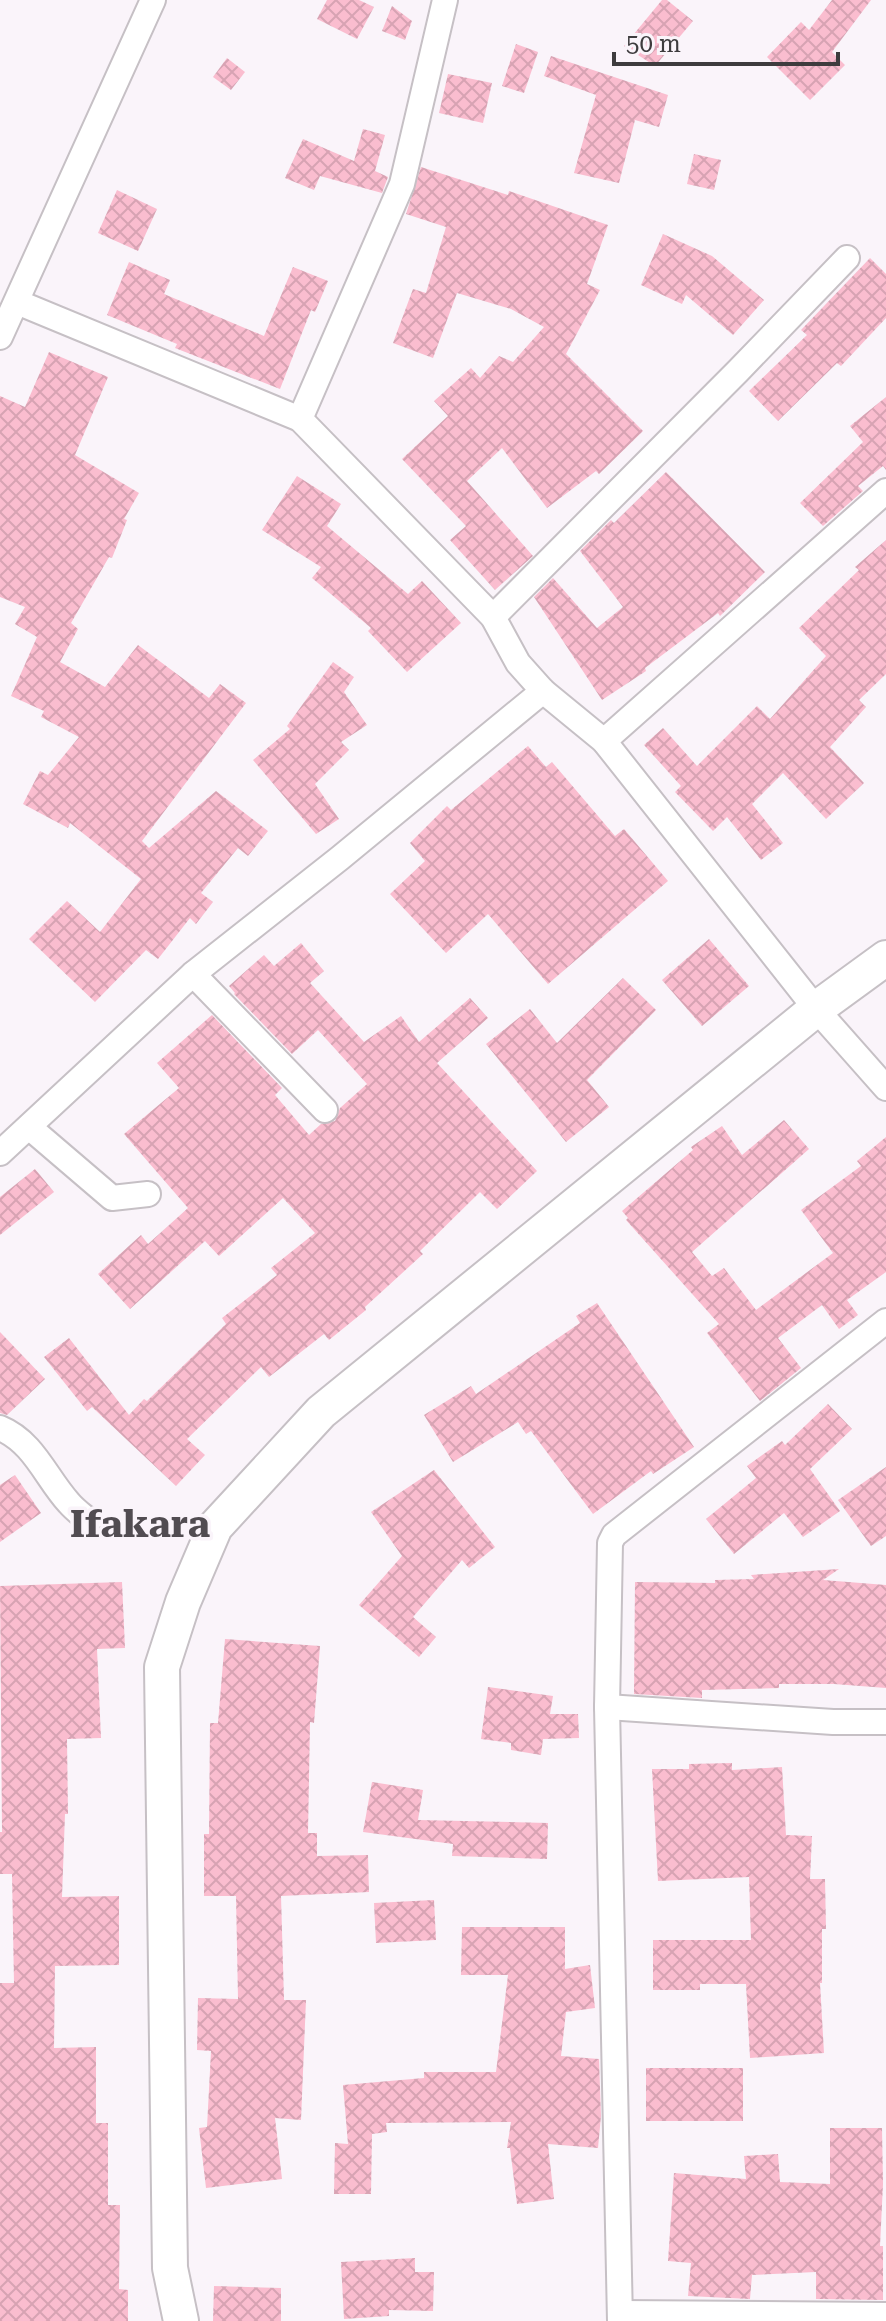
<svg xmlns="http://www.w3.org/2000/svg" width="886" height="2321" font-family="'Roboto Serif',serif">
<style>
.building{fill:url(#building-cross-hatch)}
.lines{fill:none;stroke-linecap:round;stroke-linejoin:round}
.street-casing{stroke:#c6c0c5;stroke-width:28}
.secondary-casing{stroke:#c6c0c5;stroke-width:38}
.street{stroke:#fff;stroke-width:24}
.secondary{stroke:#fff;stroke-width:34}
.labels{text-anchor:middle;stroke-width:7;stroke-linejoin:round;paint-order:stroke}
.town-label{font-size:38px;font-weight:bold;fill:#514c51;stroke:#faf4fa}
</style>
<defs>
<pattern id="building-cross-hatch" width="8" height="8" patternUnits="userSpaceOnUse" patternTransform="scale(2)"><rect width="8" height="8" fill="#fabdcf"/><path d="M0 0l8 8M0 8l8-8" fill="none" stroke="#d7a3b3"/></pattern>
</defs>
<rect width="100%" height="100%" fill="#faf4fa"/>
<g class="building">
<path d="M327 0H359L374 7 357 39 317 19Z"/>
<path d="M662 0H667L693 21 655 66 624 46Z"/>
<path d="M832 0H871L832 52 845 65 810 100 767 57 801 22 809 30Z"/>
<path d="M392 6 412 21 405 40 382 31Z"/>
<path d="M516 44 538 52 524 93 502 86Z"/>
<path d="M551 56 668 95 659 127 635 120 619 183 574 173 596 95 544 76Z"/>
<path d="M227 58 245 72 231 90 213 77Z"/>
<path d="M448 74 492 83 483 123 439 113Z"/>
<path d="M363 129 385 135 375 171 388 177 382 193 320 176 314 190 285 178 303 139 354 161Z"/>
<path d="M694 154 721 160 714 190 687 184Z"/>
<path d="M421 167 508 195 509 191 608 225 587 284 600 290 566 354 643 431 599 474 596 471 547 508 502 448 467 481 533 556 495 590 450 540 466 526 402 459 448 416 434 401 471 368 480 378 499 356 513 362 544 327 511 309 457 293 433 358 393 343 413 289 426 293 446 227 406 214Z"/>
<path d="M117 190 157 209 138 251 98 233Z"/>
<path d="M663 234 712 256 764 300 733 335 686 295 682 304 641 285Z"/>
<path d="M870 258 886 274V318L841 366 837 363 778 421 749 391 807 335 801 330Z"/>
<path d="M129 262 170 280 164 294 264 336 293 267 328 281 315 312 311 310 280 389 175 348 177 344 107 315Z"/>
<path d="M49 352 108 377 75 455 139 493 124 519 127 520 112 558 109 557 71 623 78 629 60 662 105 687 138 645 209 698 220 684 246 703 142 841 149 848 216 791 268 831 248 856 238 848 201 893 213 902 196 924 190 918 158 959 146 950 95 1002 29 939 67 901 100 932 141 879 70 823 68 828 23 804 40 771 48 775 79 737 41 717 44 711 11 696 37 637 15 624 25 607 0 597V396L25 407Z"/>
<path d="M886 397V470L883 466 858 486 863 491 823 526 800 503 863 442 850 426Z"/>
<path d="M666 472 765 572 720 616 718 613 645 668 646 671 602 700 534 597 553 578 597 628 623 607 580 551 611 520 614 523Z"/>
<path d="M297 476 341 504 327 526 408 594 422 581 461 623 407 672 368 631 371 628 312 578 321 567 262 530Z"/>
<path d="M886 540V674L859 700 866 707 830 747 864 783 826 819 783 773 752 804 783 843 761 860 727 817 713 831 675 792 681 786 644 745 663 728 697 766 757 706 770 719 826 656 799 628 859 570 855 567Z"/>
<path d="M333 662 354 677 344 692 367 725 341 742 349 750 315 784 339 819 316 834 253 760 290 729 287 726Z"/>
<path d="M528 746 546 767 552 762 615 836 624 829 668 881 548 984 488 914 446 953 390 894 425 861 410 843 447 806 451 810Z"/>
<path d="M709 939 749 986 702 1026 662 980Z"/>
<path d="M301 943 324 971 310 983 364 1042 401 1016 419 1042 470 998 488 1018 437 1063 537 1171 497 1209 480 1192 420 1251 423 1254 365 1307 366 1310 329 1340 324 1334 269 1377 261 1367 187 1439 205 1455 176 1486 92 1407 87 1411 44 1357 69 1338 129 1415 144 1399 147 1401 226 1324 222 1318 277 1275 271 1268 315 1233 283 1198 219 1256 205 1241 130 1309 98 1274 141 1235 148 1244 188 1208 124 1134 179 1088 157 1063 212 1015 282 1088 275 1095 309 1135 321 1124 335 1121 340 1108 367 1084 318 1030 292 1054 234 994 235 993 229 986 264 955 274 966Z"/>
<path d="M623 978 656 1010 587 1080 609 1107 566 1142 486 1044 530 1009 557 1043Z"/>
<path d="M784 1120 809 1149 692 1252 712 1276 724 1268 756 1310 833 1253 801 1210 861 1166 857 1161 886 1137V1272L847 1300 858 1315 839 1329 822 1305 778 1338 801 1368 760 1401 707 1333 719 1324 626 1220 628 1218 622 1211 693 1150 691 1147 722 1126 742 1155Z"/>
<path d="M35 1169 54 1192 0 1235V1197Z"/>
<path d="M597 1303 694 1447 653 1474 651 1471 593 1514 531 1431 526 1434 518 1422 453 1462 424 1415 471 1386 476 1394 580 1323 576 1316Z"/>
<path d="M0 1332 45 1379 7 1415 0 1413Z"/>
<path d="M828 1404 852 1429 810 1469 840 1511 803 1537 784 1513 734 1554 706 1519 756 1478 747 1466 782 1441 785 1445Z"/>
<path d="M886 1467V1536L871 1546 838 1500Z"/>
<path d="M434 1470 495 1547 469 1568 462 1560 413 1617 436 1637 419 1657 359 1605 402 1556 371 1512Z"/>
<path d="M15 1475 41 1513 0 1542V1485Z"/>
<path d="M839 1569 823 1580 886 1585V1688L834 1684H779V1688L702 1690V1698L634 1694 635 1582 715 1583V1580L754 1579 751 1575Z"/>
<path d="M122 1582 125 1648 97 1649 101 1738 67 1739 68 1814H65L62 1897 119 1896V1965L55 1966 54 2048 96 2047V2123H108V2205H120L119 2289 128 2290V2321H0V1983H14L12 1874H0V1832H2L0 1586Z"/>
<path d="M225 1639 320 1646 314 1723 310 1722 308 1833H317V1856L368 1855 369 1892 281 1896 284 2000H306L301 2120 275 2118 282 2179 206 2188 199 2128 207 2127 211 2051 197 2050 198 1998 238 1999 236 1896H204V1834H209L210 1723H218Z"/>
<path d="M488 1687 553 1696 550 1714H578L579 1738 543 1739 541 1755 511 1750V1743L481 1739Z"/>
<path d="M732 1763V1770L782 1767 786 1835 812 1836 810 1879H825L826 1929H822V1983H820L824 2053 750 2058 746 1984H700V1990H653V1940H751L749 1877 658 1881 652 1769H689V1764Z"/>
<path d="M372 1782 423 1790 418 1820 548 1823 547 1859 452 1856 453 1844 363 1832Z"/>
<path d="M434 1900 436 1940 376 1943 374 1903Z"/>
<path d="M462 1927H565V1969L590 1965 595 2008 566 2012 561 2056 599 2059 601 2116 598 2148 548 2144 554 2199 517 2204 510 2148H507L511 2122 386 2123 387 2132 372 2134 371 2194H334L335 2143 348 2144 343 2085 424 2078V2072H496L508 1975H461Z"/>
<rect x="646" y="2068" width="97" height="53"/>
<path d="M830 2128H882L883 2184 880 2246H883V2300L816 2299V2272L752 2275 750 2299 688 2296 691 2263 668 2261 674 2173 746 2179 744 2156 778 2154 780 2182 830 2184Z"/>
<path d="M415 2258V2272H434L433 2311 389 2310V2316L344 2319 341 2262Z"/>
<path d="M214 2286 281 2288V2321H213Z"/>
</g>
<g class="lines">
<defs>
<g id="street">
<path d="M17 302 300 419 493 617 518 663 543 691 604 741 816 1009 886 1088"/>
<path d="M0 337 153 0"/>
<path d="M300 419 402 184 445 0"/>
<path d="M493 617 738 371 847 258"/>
<path d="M604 741 886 491"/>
<path d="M193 974 325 1110"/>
<path d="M29 1127 112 1198 148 1194"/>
<path d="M0 1153 193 974 340 858 543 691"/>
<path d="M0 1428C34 1442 46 1478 69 1503 75 1510 82 1515 89 1521"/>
<path d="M607 1707 833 1722H886"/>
<path d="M620 2313 886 2315"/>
<path d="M620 2321 607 1707 610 1543 614 1535 886 1321"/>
</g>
<path id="secondary" d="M181 2321 170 2268 162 1667 183 1602 215 1527 321 1412 816 1009 886 958"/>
</defs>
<use href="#street" class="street-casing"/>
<use href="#secondary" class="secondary-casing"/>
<use href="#street" class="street"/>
<use href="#secondary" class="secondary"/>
</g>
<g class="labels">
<g class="town-label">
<text x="140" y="1537">Ifakara</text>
</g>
</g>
<path d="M614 52v12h224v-12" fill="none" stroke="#3e3c3e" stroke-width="4"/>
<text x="626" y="52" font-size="24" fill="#3e3c3e" stroke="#faf4fa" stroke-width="6" paint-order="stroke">50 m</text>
</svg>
